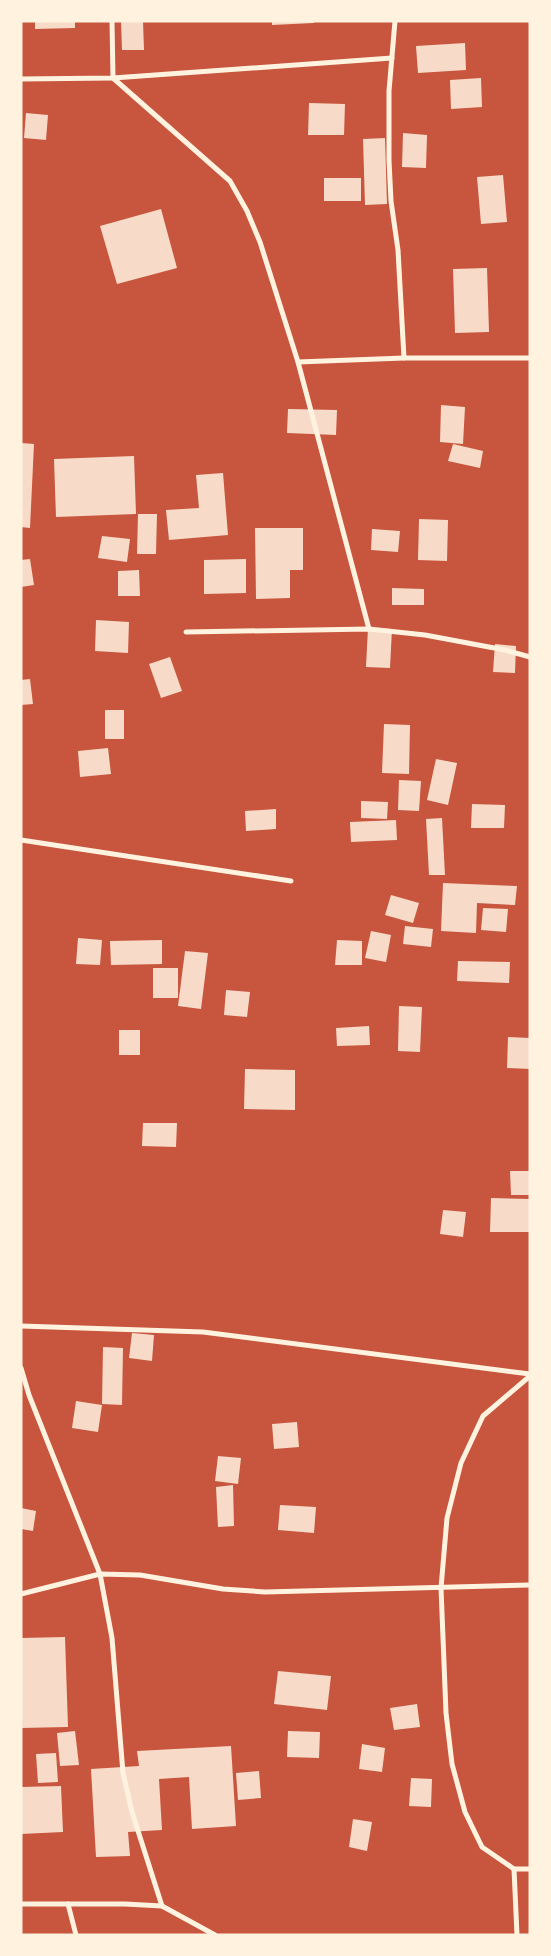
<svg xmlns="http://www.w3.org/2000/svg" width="551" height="1956" font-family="'Space Grotesk',sans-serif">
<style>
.building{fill:#f7dbc8}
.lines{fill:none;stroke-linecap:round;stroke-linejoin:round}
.minor{stroke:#fff3e0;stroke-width:5}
</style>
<rect width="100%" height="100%" fill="#c8553d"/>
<g class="building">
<path d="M35 21H75V28L35 29Z"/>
<path d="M121 21H143L144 50H122Z"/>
<path d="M272 21H314V23L272 25Z"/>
<path d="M465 43 466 70 418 73 416 46Z"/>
<path d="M481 78 482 107 451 109 450 80Z"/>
<path d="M309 103 345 104 344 135H308Z"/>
<path d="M26 113 48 115 46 140 24 138Z"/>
<path d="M403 133 427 135 426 168 402 167Z"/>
<path d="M385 138 387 204 365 205 363 139Z"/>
<path d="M503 175 507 222 481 224 477 177Z"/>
<rect x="324" y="178" width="37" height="23"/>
<path d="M161 209 177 268 117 284 100 226Z"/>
<path d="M487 268 489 332 455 333 453 269Z"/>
<path d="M441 405 465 407 463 444 440 442Z"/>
<path d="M288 409 337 410 336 435 287 433Z"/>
<path d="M21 443 34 444 30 528 21 527Z"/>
<path d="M453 444 483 451 480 468 448 461Z"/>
<path d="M134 456 136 514 56 517 54 459Z"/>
<path d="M223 473 228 535 169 540 166 510 199 508 196 475Z"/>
<path d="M138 514H157L156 554H137Z"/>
<path d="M419 519 448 520 447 561 418 560Z"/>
<path d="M255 528H303V570H290V598L256 599Z"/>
<path d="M372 529 400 531 398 552 371 550Z"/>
<path d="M102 536 130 539 127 562 98 558Z"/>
<path d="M30 559 34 585 21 587V560Z"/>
<path d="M246 559V593L204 594V560Z"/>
<path d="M139 570 140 596H118V571Z"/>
<path d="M392 588 424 589V605H392Z"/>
<path d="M96 620 129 622 128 653 95 651Z"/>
<path d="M368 628 392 629 390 668 366 667Z"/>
<path d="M495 644 516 646 515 673 493 672Z"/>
<path d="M170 657 182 691 161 698 149 664Z"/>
<path d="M30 679 33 704 21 705V680Z"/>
<rect x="105" y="710" width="19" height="29"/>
<path d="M384 724 410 725 409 774 382 773Z"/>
<path d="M108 748 111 774 80 777 78 751Z"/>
<path d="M436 759 457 763 448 805 427 800Z"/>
<path d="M399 780 421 781 419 811 398 810Z"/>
<path d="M361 801 388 802 387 819 361 818Z"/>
<path d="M472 804 505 805 504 828H471Z"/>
<path d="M276 809V829L246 831 245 811Z"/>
<path d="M442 818 445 875H429L426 819Z"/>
<path d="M396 820 397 840 351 842 350 822Z"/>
<path d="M443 883 517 886 515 905 477 903 476 933 441 931Z"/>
<path d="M391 895 419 903 413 923 385 915Z"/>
<path d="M483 908 508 909 506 932 481 930Z"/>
<path d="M405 926 433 929 431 947 403 944Z"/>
<path d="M371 931 391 935 386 962 365 958Z"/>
<path d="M78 938 102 940 100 965 76 964Z"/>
<path d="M162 940V964L111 965 110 941Z"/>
<path d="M337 940 362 941V965H335Z"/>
<path d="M185 951 208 953 201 1009 178 1006Z"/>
<path d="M458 961 510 962 509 983 457 981Z"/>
<rect x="153" y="968" width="25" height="30"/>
<path d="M226 990 250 992 247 1017 224 1015Z"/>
<path d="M399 1006 422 1007 420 1052 398 1051Z"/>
<path d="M369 1026 370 1045 337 1046 336 1028Z"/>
<rect x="119" y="1030" width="21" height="25"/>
<path d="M508 1037 530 1038V1069L507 1068Z"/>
<path d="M245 1069 295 1070V1110L244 1109Z"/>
<path d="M143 1123H177L176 1147 142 1146Z"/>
<path d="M510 1171H529V1195H511Z"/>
<path d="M491 1198 530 1199V1232H490Z"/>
<path d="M443 1210 466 1212 463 1237 440 1234Z"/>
<path d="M132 1333 154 1335 152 1361 129 1358Z"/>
<path d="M103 1347 123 1348 122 1405 102 1404Z"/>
<path d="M76 1401 102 1405 98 1432 72 1428Z"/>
<path d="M297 1422 299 1447 274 1449 272 1424Z"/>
<path d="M218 1456 241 1458 238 1484 215 1481Z"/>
<path d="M233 1485 234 1526 218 1527 216 1487Z"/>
<path d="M280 1505 316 1507 314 1533 278 1530Z"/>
<path d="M21 1508 36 1511 33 1531 21 1529Z"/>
<path d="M65 1637 68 1727 21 1728V1638Z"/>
<path d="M278 1671 331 1676 327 1710 274 1704Z"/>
<path d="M417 1704 420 1727 394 1730 390 1708Z"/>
<path d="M75 1731 79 1765 60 1766 57 1733Z"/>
<path d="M288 1731 320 1732 319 1758 287 1757Z"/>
<path d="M362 1744 385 1748 382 1772 359 1769Z"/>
<path d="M231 1746 236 1826 192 1829 189 1777 159 1779 162 1830 128 1832 130 1856 96 1857 91 1769 139 1766 137 1751Z"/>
<path d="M56 1753 58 1782 38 1783 36 1754Z"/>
<path d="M259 1771 261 1798 238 1800 236 1773Z"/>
<path d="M411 1778 432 1779 431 1807 409 1806Z"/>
<path d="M61 1786 63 1832 21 1834V1787Z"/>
<path d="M353 1819 372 1822 367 1851 349 1847Z"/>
</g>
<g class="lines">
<g class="minor">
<path d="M112 21 113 78 230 181 247 211 260 242 298 362 369 629"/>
<path d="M395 21 389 91V160L391 201 398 250 404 358"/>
<path d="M21 79 113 78 392 58"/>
<path d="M298 362 404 358H530"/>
<path d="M186 632 369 629 425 635 505 650 530 657"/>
<path d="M21 840 291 881"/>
<path d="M21 1326 203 1332 530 1374"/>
<path d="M21 1368 29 1395 100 1574 112 1638 123 1773 132 1812 162 1906"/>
<path d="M530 1376 483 1416 461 1463 447 1518 441 1588 446 1713 452 1764 465 1812 482 1847 514 1869H530"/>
<path d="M21 1594 100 1574 140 1575 223 1589 265 1592 530 1585"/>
<path d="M514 1869 517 1935"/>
<path d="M21 1904H125L162 1906 215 1935"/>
<path d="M68 1904 76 1935"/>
</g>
</g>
<rect width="551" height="1956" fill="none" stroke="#fff3e0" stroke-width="45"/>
</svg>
